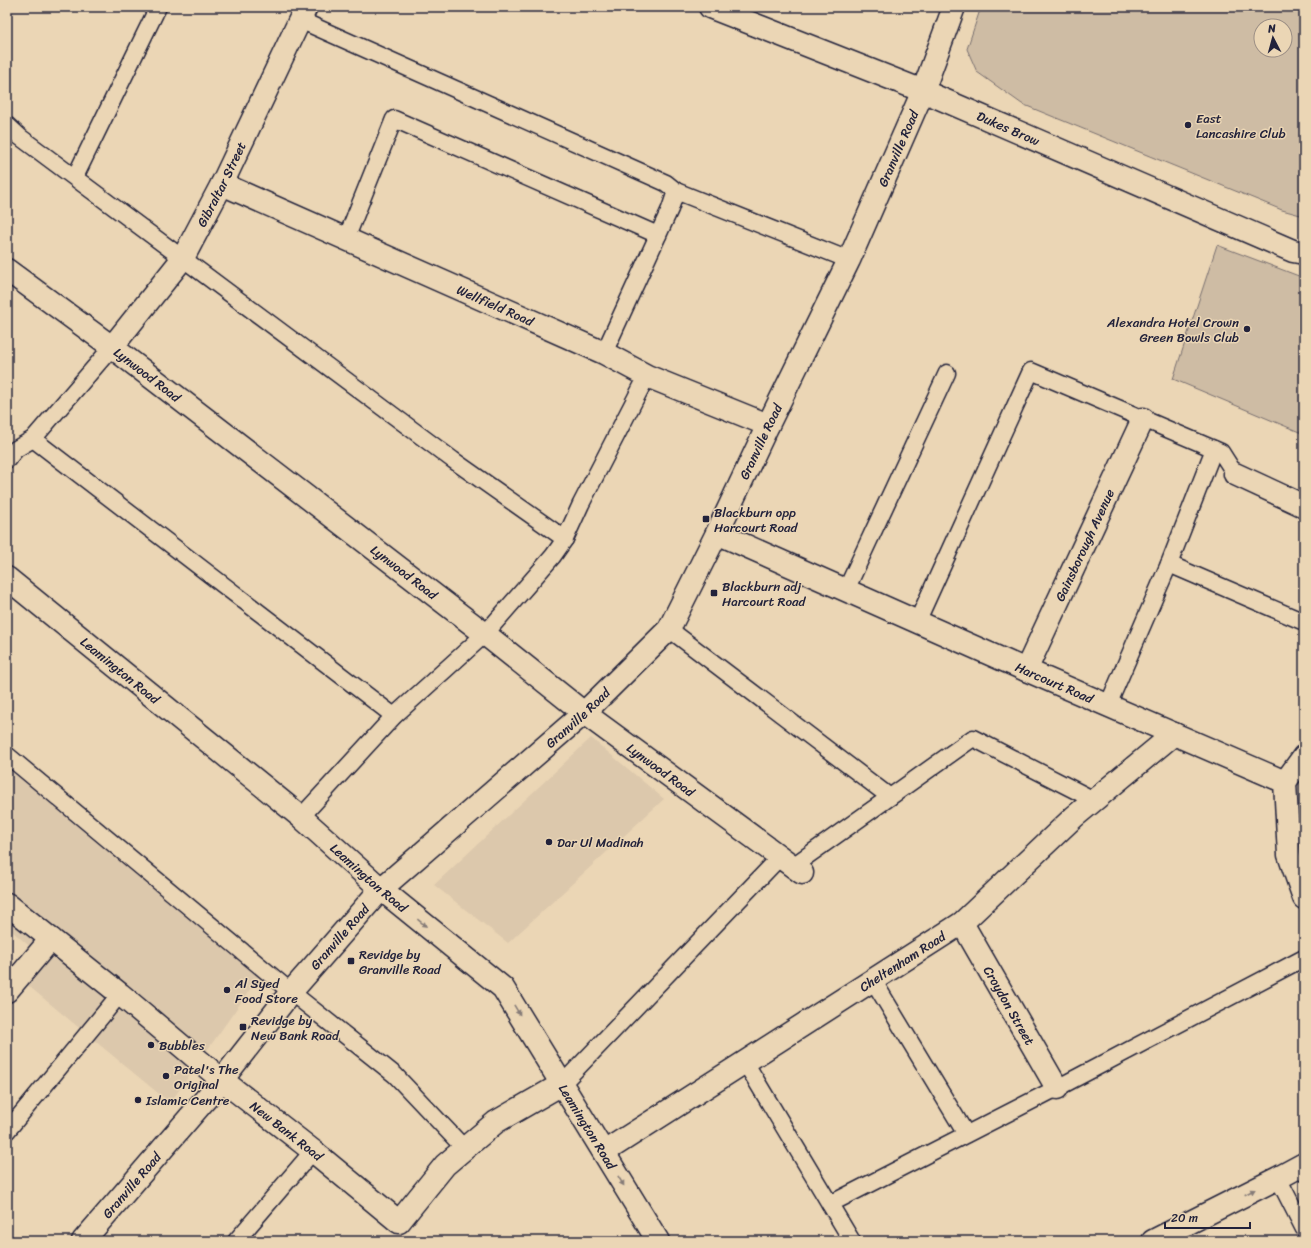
<svg xmlns="http://www.w3.org/2000/svg" width="1311" height="1248" font-family="Sriracha,sans-serif">
<style>
.built{fill:#dcc8ac}
.green{fill:#cebca4;stroke:#786f70;fill-rule:evenodd}
.lines{fill:none;stroke-linecap:round;stroke-linejoin:round}
.lane-casing{stroke:#22223b;stroke-width:19}
.street-casing{stroke:#22223b;stroke-width:25}
.lane{stroke:#ebd6b5;stroke-width:16}
.street{stroke:#ebd6b5;stroke-width:22}
.oneway{fill:#867c78}
.poi-dot{fill:#22223b;stroke:#ebd6b5;stroke-width:1.5}
.labels{text-anchor:middle;stroke-width:3;stroke-linejoin:round;paint-order:stroke}
.poi-label{font-size:13px;fill:#22223b;stroke:#ebd6b5;text-anchor:start}
.street-label{font-size:13px;fill:#22223b;stroke:#ebd6b5}
</style>
<rect width="100%" height="100%" fill="#ebd6b5"/>
<filter id="ink" filterUnits="userSpaceOnUse"><feTurbulence type="fractalNoise" baseFrequency=".025" numOctaves="2"/><feDisplacementMap in="SourceGraphic" scale="8" xChannelSelector="R" yChannelSelector="G"/><feConvolveMatrix kernelMatrix="1 2 1 2 8 2 1 2 1" color-interpolation-filters="sRGB"/></filter>
<g filter="url(#ink)">
<g class="built">
<path d="M591 738 664 799 508 943 434 885Z"/>
<path d="M14 768 263 971 170 1103 25 983 46 960 7 927V773Z"/>
</g>
<g class="green">
<path d="M981 7H1304V216L1282 210 1022 104 977 72 967 49ZM1261 26H1285V50H1261Z"/>
<path d="M1217 245 1304 278V434L1173 379Z"/>
</g>
<g class="lines">
<defs>
<g id="lane">
<path d="M300 20 666 183 676 191 670 209 604 353"/>
<path d="M7 125 20 137 453 460 565 539"/>
<path d="M75 177 158 7"/>
<path d="M676 191 849 260"/>
<path d="M346 239 394 119 658 235"/>
<path d="M33 439 394 716"/>
<path d="M7 460 16 449 33 439 112 347"/>
<path d="M1169 564 1304 622"/>
<path d="M846 590 947 373"/>
<path d="M917 622 1031 371 1221 452 1235 474"/>
<path d="M669 629 890 797"/>
<path d="M1108 705 1169 564 1214 449"/>
<path d="M7 755 291 992 395 1075 465 1149"/>
<path d="M301 817 394 716 485 634 553 556 565 539 581 504 647 376"/>
<path d="M793 866 973 738 1094 800"/>
<path d="M873 980 966 1134"/>
<path d="M745 1062 852 1241"/>
<path d="M562 1084 780 857"/>
<path d="M7 1131 120 994"/>
<path d="M1278 1178 1304 1229"/>
<path d="M830 1204 1057 1088 1304 958"/>
<path d="M236 1241 313 1151"/>
</g>
<g id="street">
<path id="s1" d="M710 7 923 91 1293 251 1304 253"/>
<path id="s2" d="M222 184 604 353 647 376 768 425"/>
<path id="s3" d="M7 270 112 347 485 634 584 713 802 873"/>
<path id="s4" d="M112 347 183 258 222 184 306 7"/>
<path d="M1235 474 1304 506"/>
<path id="s5" d="M717 533 1026 670 1285 782 1289 855 1304 898"/>
<path id="s6" d="M7 578 301 817 381 889 503 988 658 1241"/>
<path id="s7" d="M1026 670 1143 419"/>
<path d="M1285 782 1304 756"/>
<path id="s8" d="M7 904 120 994 222 1080 313 1151 399 1222 445 1165 496 1122 562 1084"/>
<path id="s9" d="M962 923 1057 1088"/>
<path d="M7 991 51 939"/>
<path id="s10" d="M604 1152 745 1062 962 923 1074 817 1174 734"/>
<path id="s11" d="M83 1241 222 1080 291 992 381 889 584 713 669 629 717 533 768 425 849 260 923 91 954 7"/>
<path d="M1153 1241 1278 1178 1304 1164"/>
</g>
</defs>
<use href="#lane" class="lane-casing"/>
<use href="#street" class="street-casing"/>
<use href="#lane" class="lane"/>
<use href="#street" class="street"/>
</g>
<defs><path id="oneway-solid" d="M-6-.8H1V-3.2L6.5 0L1 3.2V.8H-6Z"/></defs>
<g class="oneway">
<use href="#oneway-solid" transform="translate(422 923) rotate(39)"/>
<use href="#oneway-solid" transform="translate(517 1010) rotate(59)"/>
<use href="#oneway-solid" transform="translate(621 1181) rotate(59)"/>
<use href="#oneway-solid" transform="translate(1250 1192) rotate(-27)"/>
</g>
</g>
<g class="poi-dot">
<circle cx="1188" cy="125" r="4"/>
<circle cx="1247" cy="329" r="4"/>
<rect x="702" y="515" width="8" height="8" rx="2"/>
<rect x="710" y="589" width="8" height="8" rx="2"/>
<circle cx="549" cy="842" r="4"/>
<rect x="347" y="957" width="8" height="8" rx="2"/>
<circle cx="227" cy="990" r="4"/>
<rect x="239" y="1023" width="8" height="8" rx="2"/>
<circle cx="151" cy="1045" r="4"/>
<circle cx="166" cy="1076" r="4"/>
<circle cx="138" cy="1100" r="4"/>
</g>
<g class="labels">
<g class="poi-label">
<text x="1196" y="123">East<tspan x="1196" dy="15">Lancashire Club</tspan></text>
<text x="1239" y="327" text-anchor="end">Alexandra Hotel Crown<tspan x="1239" dy="15">Green Bowls Club</tspan></text>
<text x="714" y="517">Blackburn opp<tspan x="714" dy="15">Harcourt Road</tspan></text>
<text x="722" y="591">Blackburn adj<tspan x="722" dy="15">Harcourt Road</tspan></text>
<text x="557" y="847">Dar Ul Madinah</text>
<text x="359" y="959">Revidge by<tspan x="359" dy="15">Granville Road</tspan></text>
<text x="235" y="988">Al Syed<tspan x="235" dy="15">Food Store</tspan></text>
<text x="251" y="1025">Revidge by<tspan x="251" dy="15">New Bank Road</tspan></text>
<text x="159" y="1050">Bubbles</text>
<text x="174" y="1074">Patel's The<tspan x="174" dy="15">Original</tspan></text>
<text x="146" y="1105">Islamic Centre</text>
</g>
<g class="street-label">
<text dy="5" stroke="none"><textPath href="#s1" startOffset="322">Dukes Brow</textPath></text>
<text dy="5" stroke="none"><textPath href="#s11" startOffset="1382">Granville Road</textPath></text>
<text dy="5" stroke="none"><textPath href="#s4" startOffset="197">Gibraltar Street</textPath></text>
<text dy="5" stroke="none"><textPath href="#s2" startOffset="299">Wellfield Road</textPath></text>
<text dy="5" stroke="none"><textPath href="#s3" startOffset="175">Lynwood Road</textPath></text>
<text dy="5" stroke="none"><textPath href="#s11" startOffset="1058">Granville Road</textPath></text>
<text dy="5" stroke="none"><textPath href="#s7" startOffset="138">Gainsborough Avenue</textPath></text>
<text dy="5" stroke="none"><textPath href="#s3" startOffset="499">Lynwood Road</textPath></text>
<text dy="5" stroke="none"><textPath href="#s6" startOffset="146">Leamington Road</textPath></text>
<text dy="5" stroke="none"><textPath href="#s5" startOffset="369">Harcourt Road</textPath></text>
<text dy="5" stroke="none"><textPath href="#s11" startOffset="722">Granville Road</textPath></text>
<text dy="5" stroke="none"><textPath href="#s3" startOffset="823">Lynwood Road</textPath></text>
<text dy="5" stroke="none"><textPath href="#s6" startOffset="470">Leamington Road</textPath></text>
<text dy="5" stroke="none"><textPath href="#s11" startOffset="398">Granville Road</textPath></text>
<text dy="5" stroke="none"><textPath href="#s10" startOffset="354">Cheltenham Road</textPath></text>
<text dy="5" stroke="none"><textPath href="#s9" startOffset="95">Croydon Street</textPath></text>
<text dy="5" stroke="none"><textPath href="#s6" startOffset="806">Leamington Road</textPath></text>
<text dy="5" stroke="none"><textPath href="#s8" startOffset="360">New Bank Road</textPath></text>
<text dy="5" stroke="none"><textPath href="#s11" startOffset="74">Granville Road</textPath></text>
</g>
</g>
<rect width="1311" height="1248" fill="none" stroke="#ebd6b5" stroke-width="24"/>
<rect x="12" y="12" width="1287" height="1224" fill="none" stroke="#22223b" stroke-width="1.5" filter="url(#ink)"/>
<g transform="translate(1273 38) rotate(354)"><circle r="19" fill="#ebd6b5" stroke="#9b8e84"/>
<path d="M0-3L7 15L0 10L-7 15Z" fill="#22223b"/>
<text y="-6" font-size="11" font-weight="bold" text-anchor="middle" fill="#22223b">N</text>
</g>
<path d="M1165 1222v6h85v-6" fill="none" stroke="#22223b" stroke-width="2"/>
<text x="1171" y="1222" font-size="12" fill="#22223b" stroke="#ebd6b5" stroke-width="3" paint-order="stroke">20 m</text>
</svg>
